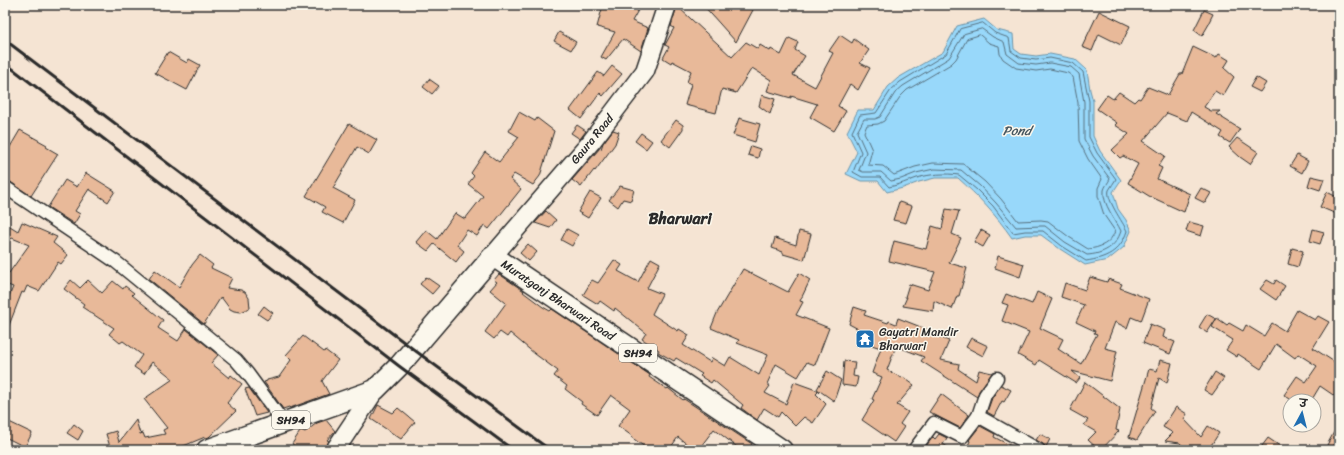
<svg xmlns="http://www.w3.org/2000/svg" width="1344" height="455" font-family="Sriracha,'Playpen Sans Deva',sans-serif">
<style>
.water{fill:#98d8fa;stroke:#6c93a7}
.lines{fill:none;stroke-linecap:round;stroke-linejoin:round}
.shore{stroke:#57707e;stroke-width:1}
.building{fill:#e8b999;stroke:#2b2b2b}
.street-casing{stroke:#2b2b2b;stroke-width:15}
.secondary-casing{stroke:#2b2b2b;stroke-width:21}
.primary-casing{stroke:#2b2b2b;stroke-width:23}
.street{stroke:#fbf7ec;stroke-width:12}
.secondary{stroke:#fbf7ec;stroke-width:18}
.primary{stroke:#fbf7ec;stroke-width:20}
.rail{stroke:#2b2b2b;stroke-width:3}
.labels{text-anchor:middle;stroke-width:3;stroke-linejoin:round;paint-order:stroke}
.shield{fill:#fbf7ec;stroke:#696865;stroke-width:1}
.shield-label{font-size:11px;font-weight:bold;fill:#2b2b2b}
.street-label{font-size:12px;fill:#2b2b2b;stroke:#fbf7ec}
.poi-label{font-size:12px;fill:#2b2b2b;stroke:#fbf7ec;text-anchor:start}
.water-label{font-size:13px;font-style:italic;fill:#46565f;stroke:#fbf7ec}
.district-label{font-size:16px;font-weight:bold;fill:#2b2b2b;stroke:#fbf7ec}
</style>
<rect width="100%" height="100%" fill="#f5e4d3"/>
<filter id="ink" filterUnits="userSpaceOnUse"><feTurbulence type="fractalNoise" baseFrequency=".025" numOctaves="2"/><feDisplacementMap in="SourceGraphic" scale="8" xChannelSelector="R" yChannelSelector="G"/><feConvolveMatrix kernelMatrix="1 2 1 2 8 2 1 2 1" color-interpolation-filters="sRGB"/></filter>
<g filter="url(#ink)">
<path class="water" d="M984 19 997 30 1013 34 1014 49 1021 54 1036 56 1050 54 1075 59 1087 70 1090 90 1093 101V136L1100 151 1121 180 1113 192 1118 209 1126 220 1131 231 1124 247 1108 260 1085 265 1060 249 1041 235H1025L1012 238C996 215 978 196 958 178H935L919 182 903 188 887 192 878 181H861L846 174 857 152 847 132 858 110H874L888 87 898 78 943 52 957 26Z"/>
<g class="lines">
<g class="shore">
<path d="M983 23 995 33 1009 38 1011 51 1021 58 1036 60 1050 58 1073 63 1083 72 1089 101V137L1097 153 1116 179C1114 183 1111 186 1109 190 1106 200 1123 222 1127 231 1120 252 1106 258 1086 261L1062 246 1043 231H1025L1013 233 993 206 977 190 959 175C945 173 930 174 917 178 908 181 899 185 889 187L880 177H862L853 172 861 152 852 132 860 115 876 113 891 90 900 82 946 54 960 29Z"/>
<path d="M982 29 993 37 1004 42 1007 54 1019 63 1036 65 1050 63 1071 67 1079 74 1084 102V139L1093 156 1110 179C1108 183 1105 186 1104 190 1102 204 1116 220 1121 231 1116 247 1103 254 1087 255L1065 242 1045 226H1041L1016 227 996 203 980 186 961 170 934 169 916 173 901 179 891 181 881 172H863L859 170 866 152 857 132 864 119H875L880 117 895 93 903 86 949 58 964 34Z"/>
<path d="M980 35 989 43 999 46 1000 54 1003 59 1016 68 1036 71 1050 69 1068 73 1073 77 1078 103 1079 141 1088 159 1102 179 1098 188V196L1104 215 1115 231C1111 243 1100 248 1088 249L1069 237 1048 221 1041 220 1018 221 1001 199 985 182 963 164 933 163 915 167 894 175 883 166 868 165 872 150 864 132 867 125 878 124 884 121 900 97 907 90 951 64 956 59 967 39Z"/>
</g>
</g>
<g class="building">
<path d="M603 5H641L632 21 648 28 641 51 623 39 606 60 601 57 615 32 597 27Z"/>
<path d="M703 5H743L753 10 736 42Z"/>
<path d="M677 6 732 57 746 42 758 49 760 45 770 51 771 49 781 55 789 38 798 42 795 50 805 56 793 75 815 87 833 53 829 51 840 35 852 43 854 39 869 50 860 63 870 68 858 90 850 84 838 106 846 111 834 131 810 117 817 104 791 96V98L767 91 771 80 752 68 736 93 722 89 716 113 685 105 691 84 687 82 691 71 672 61 671 63 663 58 669 47 665 45 674 28 671 26Z"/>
<path d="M1204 10 1213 14 1208 24H1209L1202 36 1194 30Z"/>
<path d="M1099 11 1130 26 1121 45 1099 34 1092 51 1082 47Z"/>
<path d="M559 32 576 42 571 50 554 41Z"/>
<path d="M1193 47 1216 58 1219 54 1229 60 1224 68 1234 77 1223 96 1215 91 1204 107 1211 111H1220L1216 114 1240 129 1230 143 1220 137 1223 132 1191 112 1187 121 1167 113 1143 141 1165 156 1158 166 1162 168 1157 179 1190 194 1184 212 1149 196 1128 183 1138 164 1123 156 1120 158 1112 150 1129 134 1115 125 1117 123 1097 109 1107 95 1113 99 1119 92 1134 102 1138 98 1140 99 1148 87 1168 95 1180 74H1182Z"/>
<path d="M168 52 187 63 189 59 200 65 187 90 155 73Z"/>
<path d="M612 66 622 74 603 96 600 93 581 119 570 110 598 72 604 76Z"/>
<path d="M1256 77 1266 83 1260 92 1250 87Z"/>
<path d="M429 79 439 86 432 94 423 87Z"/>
<path d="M762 95 775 99 770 114 759 106Z"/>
<path d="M519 112 535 121 537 118 554 131 540 176 533 185 514 174 510 179 521 189 489 229 484 225 477 236 467 230 457 245 464 251 456 262 434 244 428 251 416 242 426 230 437 239 455 213 465 219 483 196 468 184 474 176 471 173 485 152 499 162 519 137 509 131Z"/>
<path d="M739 118 760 124 755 142 733 135Z"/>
<path d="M676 120 683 125V129L670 147 661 140Z"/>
<path d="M349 124 377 140 369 154 357 147 333 188 355 200 343 223 322 212 325 207 306 196Z"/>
<path d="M577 125 586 131 580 139 571 133Z"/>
<path d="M20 130 47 145 46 147 58 154 31 196 9 181 5 180V144L10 147Z"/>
<path d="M613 130 619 132 615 144 595 171 594 170 581 187 572 180 600 148 601 149 603 143Z"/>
<path d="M641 133 652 141 646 149 635 141Z"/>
<path d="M1237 138 1258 152 1250 164 1240 157 1229 147Z"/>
<path d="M751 146 760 149 758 158 748 155Z"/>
<path d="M1297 155 1308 161 1302 173 1290 166Z"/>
<path d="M86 173 115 191 108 202 89 189 75 211 80 214 74 224 48 207 65 180 77 187Z"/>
<path d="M1311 176 1324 179 1320 190 1308 186Z"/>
<path d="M620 186 634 190 631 201 623 199 618 207 609 200Z"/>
<path d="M1201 188 1211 193 1205 203 1195 198Z"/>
<path d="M590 192 601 198 588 218 578 212Z"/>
<path d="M1327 192 1339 198V202L1334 213 1320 207Z"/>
<path d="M899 202 912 206 906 223 893 220Z"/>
<path d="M946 209 959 211 952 234 961 238 949 263 967 268 959 296H957L952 309 934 301 933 311 903 306 907 297H905L909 284 928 290 935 272 889 261 894 241 926 249 932 226 942 229Z"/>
<path d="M546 211 556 220 550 228 535 223Z"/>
<path d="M22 222 57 237 53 243 68 255 61 264 58 262 39 291 27 286 24 293 22 292 6 333 5 306 13 287 5 284V271L9 273 29 245 12 238 5 244V223L18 231Z"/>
<path d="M1189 222 1204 226 1201 236 1186 231Z"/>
<path d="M567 229 578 235 572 246 561 240Z"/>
<path d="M1313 229 1324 232 1320 244 1310 241Z"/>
<path d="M981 230 990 235 983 247 974 242Z"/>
<path d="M799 231 811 234 804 260 783 254V252L772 248 775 238 796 245Z"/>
<path d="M528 244 537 252 529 261 520 253Z"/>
<path d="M1292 248 1303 251 1298 267 1288 264Z"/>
<path d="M200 255 213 265 211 268 232 278 227 288 241 290 245 292 249 298 250 308 241 312 234 311 230 309 221 297 204 324 149 279 155 270 179 287 192 265Z"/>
<path d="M998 256 1024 264 1020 277 995 268Z"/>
<path d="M651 258 660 263 647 288 662 294 652 314 678 331 679 329 689 335 683 345 710 362 712 358 725 366 730 357 759 375 768 355 737 343 739 340 711 328 717 313 743 269 788 292 799 273 810 280 800 301 803 302 796 315 829 328 815 365 807 362 798 377 776 364 767 384 770 386 765 393 786 404 794 382 819 391 816 394 826 404 813 423 804 417 795 426 781 412 778 417 764 408 757 420 741 408 743 405 713 380 711 383 700 376 702 374 676 358 674 361 658 352 659 350 642 339 646 333 615 308 614 311 600 301 598 304 583 295 592 280 598 283 614 260 622 265 618 271 638 282Z"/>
<path d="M499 274 524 291 523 292 543 307 550 311 552 309 650 375 649 377 667 389 668 388 683 400 684 399 752 444 748 450H741L714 429 698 450H694L678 437 669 450H649L631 437 632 436 618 426 630 409 611 395 597 415 581 404 582 402 565 389 567 386 554 376 558 371 535 354 510 333 507 337 500 332 494 339 485 332 506 303 490 290 497 282 494 280Z"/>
<path d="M426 277 439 286 432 294 420 284Z"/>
<path d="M1090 277 1107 282 1108 279 1122 284 1120 288 1149 299 1141 321 1131 317 1127 328 1115 322 1105 348 1117 351 1110 381 1072 371 1080 378 1076 383 1039 360 1036 365 1018 355 1029 332 1002 321 1008 305 1002 303 1006 294 1032 304 1037 292 1052 299 1040 328 1063 339 1058 349 1081 364 1097 334 1094 333 1095 331 1076 322 1084 305 1061 297 1065 283 1085 290Z"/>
<path d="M71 280 80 288 88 280 102 293 113 281 123 289 125 286 134 293 132 295 163 320 158 328 178 341 186 329 218 355 211 363 229 378 231 375 242 384 227 403 236 411 209 437 206 438 205 437 174 450H111L106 434 116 431 119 442 136 420 140 434 143 433 145 438 165 434 163 430 167 428 144 399 173 379 152 362 144 374 134 367 142 355 123 341 120 343 109 334 114 328 82 307 84 304 64 289Z"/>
<path d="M1267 280 1274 284 1276 280 1285 286 1276 300 1260 289Z"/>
<path d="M264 306 273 313 267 320 258 314Z"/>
<path d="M854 307 866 311 864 315 888 323 889 321 896 324 898 318 931 331 930 333 949 341 941 360 959 364 958 369 976 381 979 370 992 373 979 391 977 397 921 361 924 357 896 346 887 370 902 378 903 377 914 385 897 405 908 412 900 424 904 427 894 442 862 420 874 400 872 399 882 377 872 373 881 348 859 341 862 331 849 324Z"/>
<path d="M1297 310 1315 320 1318 316 1329 322 1313 348 1339 365V399L1320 386 1311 401H1293L1284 395 1297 376 1306 382 1317 366 1298 354 1295 358 1276 344 1261 369 1238 354 1237 357 1226 350 1233 340 1212 327 1217 318 1227 325 1229 323 1243 331 1246 325 1264 336 1272 323 1285 331Z"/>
<path d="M1207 314 1216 319 1207 333 1199 327Z"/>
<path d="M1150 324 1165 330 1163 337 1175 342 1170 354 1143 343Z"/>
<path d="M303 336 324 352 325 350 338 360 322 381 329 394 290 408 289 407 283 409 264 382 267 381V380L279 377 291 360 286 355Z"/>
<path d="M971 338 988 346 983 356 966 347Z"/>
<path d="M1160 360 1172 363 1167 383 1159 378 1151 408 1155 411 1137 440 1129 437 1149 369 1157 371Z"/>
<path d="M844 361 855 362 853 376 858 377 856 387 842 385Z"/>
<path d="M827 371 841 380 834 401 817 389Z"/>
<path d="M1215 372 1224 378 1212 395 1204 390Z"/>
<path d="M1085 382 1120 409 1116 430 1119 431 1101 450H1099L1088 440 1096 432 1084 425 1088 420 1070 410Z"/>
<path d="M1001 385 1011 390 1004 402 1002 401 994 416 987 412 992 398Z"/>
<path d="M249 388 267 413 255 416 245 389Z"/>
<path d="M941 394 969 415 960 428 929 412Z"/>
<path d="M378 405 393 413 398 408 415 422 401 439 371 419Z"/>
<path d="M1176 407 1187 414 1184 419 1201 437 1208 426 1219 433 1208 450H1187L1180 443 1165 441 1173 433 1163 427Z"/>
<path d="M5 420 32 433 25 447 5 437Z"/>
<path d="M326 420 335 431 327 440 329 441 325 450H302L292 444 301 430 305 432 317 423Z"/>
<path d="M1339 423V450H1325L1328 446 1327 445Z"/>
<path d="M74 424 83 431 78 440 67 433Z"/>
<path d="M980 426 995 434 994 437 1019 450H966L970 441 969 440Z"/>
<path d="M939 434 947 438 943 444 952 450H923L933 437 935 439Z"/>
<path d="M1040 434 1050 439 1046 447 1043 444 1036 440Z"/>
<path d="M1268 438 1286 450H1259Z"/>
</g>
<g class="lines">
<defs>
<g id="street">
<path d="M5 187 116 262 236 360 248 374 284 423"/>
<path d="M978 416 1039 450"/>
<path d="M914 450 934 423 962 437 978 416 985 395 997 378"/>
</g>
<g id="secondary">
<path d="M492 257 591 142 645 71 667 5"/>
<path d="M335 450 375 390"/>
</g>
<path id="primary" d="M207 450 375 390 399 366 492 257 496 258 782 450"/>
</defs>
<use href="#street" class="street-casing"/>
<use href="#secondary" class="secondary-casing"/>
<use href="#primary" class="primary-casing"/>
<use href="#street" class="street"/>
<use href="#secondary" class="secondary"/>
<use href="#primary" class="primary"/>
<g class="rail">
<path d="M5 40 413 349 550 450"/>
<path d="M5 63 399 366 513 450"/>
</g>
</g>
</g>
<defs>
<symbol id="temple-square" viewBox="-11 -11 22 22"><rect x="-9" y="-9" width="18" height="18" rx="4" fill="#1f6fb2" stroke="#fbf7ec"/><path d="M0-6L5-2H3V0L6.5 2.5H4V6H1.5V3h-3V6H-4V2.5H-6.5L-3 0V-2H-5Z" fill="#fff"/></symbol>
</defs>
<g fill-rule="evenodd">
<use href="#temple-square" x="854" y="328" width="22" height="22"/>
</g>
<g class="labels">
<g class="shield">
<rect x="619" y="344" width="38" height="18" rx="3"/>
<rect x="272" y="411" width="38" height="18" rx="3"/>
</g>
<g class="shield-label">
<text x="638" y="357">SH94</text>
<text x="291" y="424">SH94</text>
</g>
<g class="street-label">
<text transform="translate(592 139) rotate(-51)" y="4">Gaura Road</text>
<text transform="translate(558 300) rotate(34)" y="4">Muratganj Bharwari Road</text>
</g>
<g class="poi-label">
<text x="879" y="336">Gayatri Mandir<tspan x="879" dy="14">Bharwari</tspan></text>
</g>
<g class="water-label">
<text x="1017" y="135">Pond</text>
</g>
<g class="district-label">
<text x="680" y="224">Bharwari</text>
</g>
</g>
<rect width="1344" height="455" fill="none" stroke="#fbf7ec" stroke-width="20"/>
<rect x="10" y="10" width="1324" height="435" fill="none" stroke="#2b2b2b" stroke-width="1.5" filter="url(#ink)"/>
<g transform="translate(1302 413) rotate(7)"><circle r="19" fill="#fbf7ec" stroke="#a8a59f"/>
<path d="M0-3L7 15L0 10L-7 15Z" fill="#1f6fb2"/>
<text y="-6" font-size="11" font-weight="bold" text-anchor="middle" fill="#2b2b2b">उ</text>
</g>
</svg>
